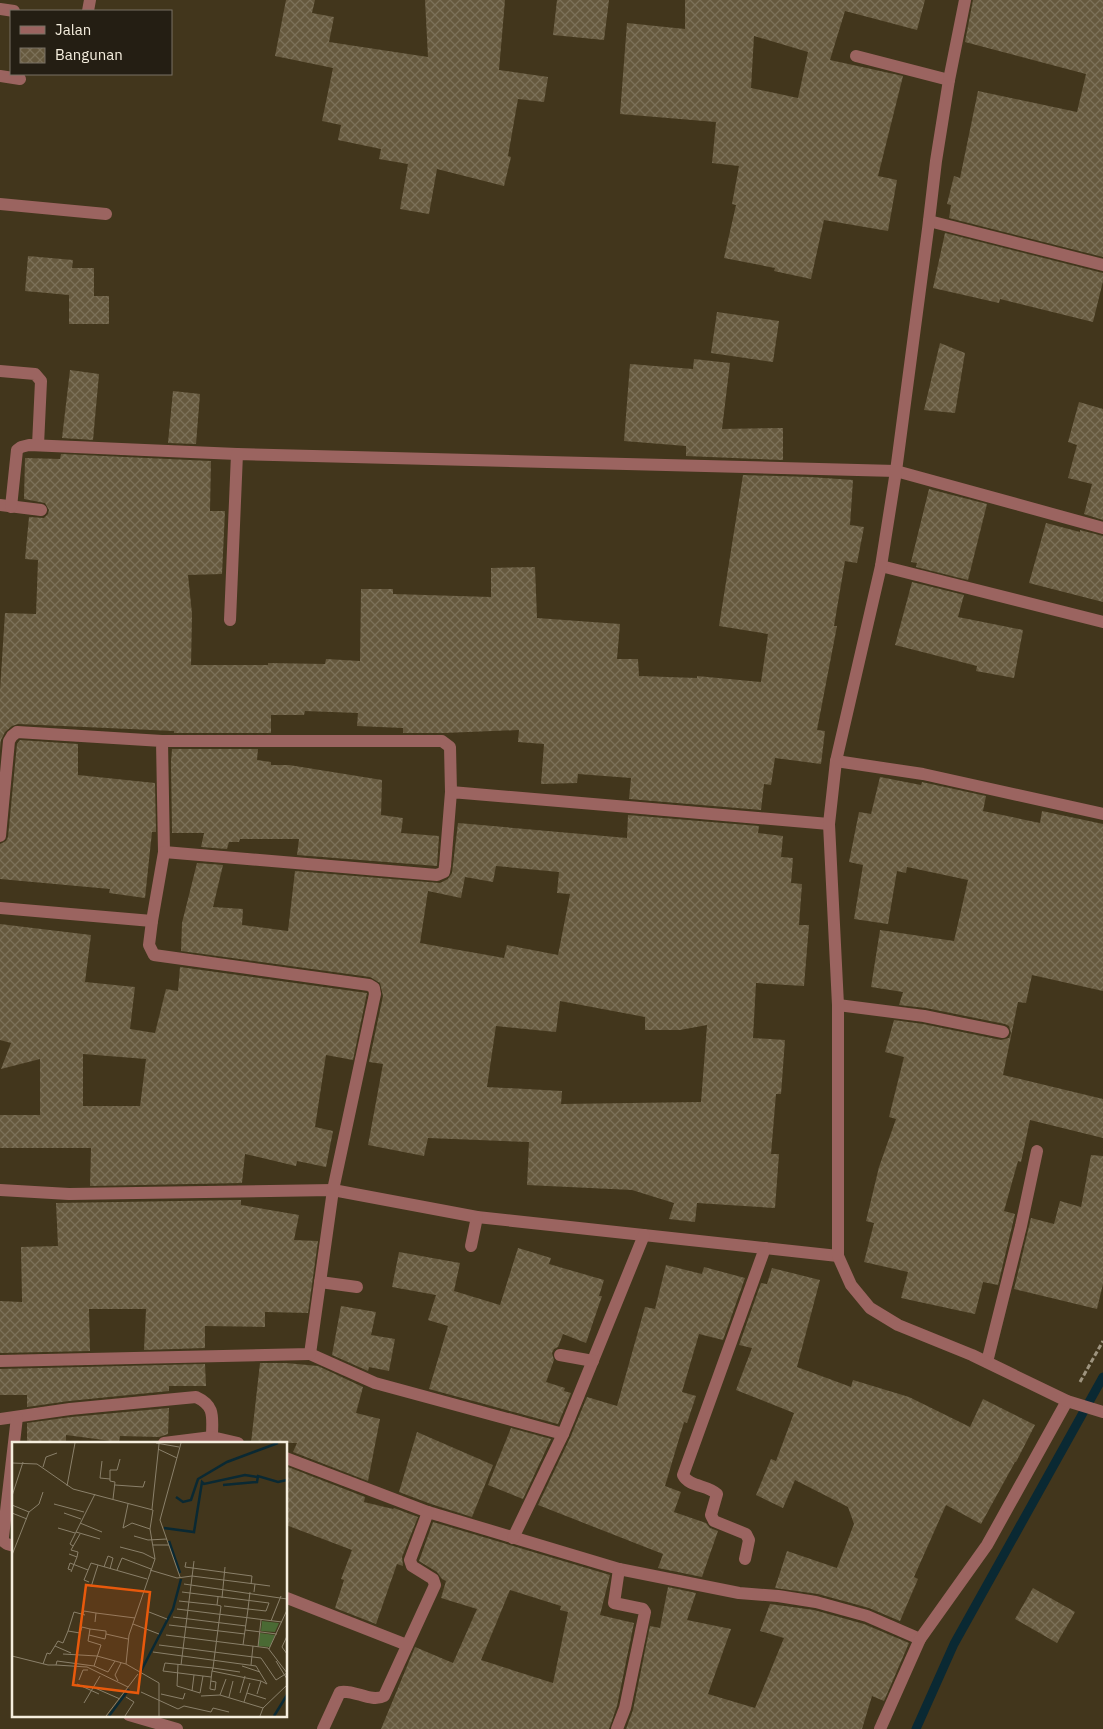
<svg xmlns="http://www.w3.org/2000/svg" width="1103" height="1729" font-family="'IBM Plex Sans',sans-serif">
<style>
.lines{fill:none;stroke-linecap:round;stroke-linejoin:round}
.stream{stroke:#0a2933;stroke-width:9}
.building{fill:url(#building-cross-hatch);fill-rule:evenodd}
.path{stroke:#9e947f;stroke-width:3;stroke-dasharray:5 2.5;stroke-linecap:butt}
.service{stroke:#9b6460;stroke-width:12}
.minor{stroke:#9b6460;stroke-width:12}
.tertiary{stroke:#9b6460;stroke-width:12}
.inset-river{fill:none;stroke:#0a2933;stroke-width:2.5}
.inset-road{fill:none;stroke:#8a806a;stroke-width:1}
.view{fill:#e8590c;fill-opacity:0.15;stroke:#e8590c;stroke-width:2.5}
.inset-edge{fill:none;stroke:#f5eede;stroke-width:2.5}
</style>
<defs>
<pattern id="building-cross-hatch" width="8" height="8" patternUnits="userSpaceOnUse" patternTransform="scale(1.25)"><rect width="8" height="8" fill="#66593e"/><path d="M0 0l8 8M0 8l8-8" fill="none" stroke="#7c7159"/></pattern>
</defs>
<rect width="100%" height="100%" fill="#42361c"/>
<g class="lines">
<path class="stream" d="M916 1729 954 1644 1103 1377"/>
</g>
<g class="building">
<path d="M286 0H315L312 13 334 17 329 42 428 57 425 0H505L499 70 548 77 544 102 518 99 508 156 511 157 504 186 437 169 429 214 400 209 408 164 379 159 381 149 338 140 341 125 322 121 333 68 275 56Z"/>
<path d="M557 0H609L604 40 553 35Z"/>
<path d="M685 0H925L917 30 845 11 830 60 903 76 878 176 897 180 888 231 824 220 811 279 774 271 775 268 724 258 736 205 732 204 739 166 712 163 716 122 620 114 627 23 685 29ZM754 36 808 52 798 98 751 88Z"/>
<path d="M973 0H1103V257L949 218 951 205 947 204 954 176 960 178 978 91 1077 112 1086 74 965 42Z"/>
<path d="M945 233 1103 273V281L1093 322 1000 299 999 303 933 288Z"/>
<path d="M28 256 73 260 72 268H94V296H109V324H69V295L25 291Z"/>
<path d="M717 312 779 321 773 362 711 353Z"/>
<path d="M940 343 965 353 955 413 924 410Z"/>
<path d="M694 359 730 363 722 429 783 428V460L686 456V446L624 441 630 364 693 369Z"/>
<path d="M70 370 99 374 93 440 62 438Z"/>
<path d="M173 391 200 394 196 444 168 443Z"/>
<path d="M1079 402 1103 409V520L1084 514 1092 484 1068 478 1077 445 1068 442Z"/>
<path d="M61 454 211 461 210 511H225L222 574 188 575 192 614 191 665H268V663L325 664 326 659 360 661 361 589H393V594L491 597V568L535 567 537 618 620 624 617 659H638L639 676 697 678V676L761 682 768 634 719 626 743 475 810 477 853 480 850 525 864 527 857 563 845 561 834 626H837L817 730 825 731 821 764 775 758 771 785 764 784 761 810 629 799 631 778 578 774 577 783 541 784 544 744 518 742 519 730 444 733H403V728L357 726 358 713 305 711 304 715H271V733H174V731L18 724 12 726 5 732 1 740 0 750V690L5 613 36 614 38 560 25 559 29 517 44 518 48 514 49 510 45 503 24 499 25 458 60 459Z"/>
<path d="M929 489 987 504 968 580 916 567 917 563 911 562Z"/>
<path d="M1046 523 1080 532V530L1103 536V602L1029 583Z"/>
<path d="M912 582 964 595 958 617 1023 630 1014 678 976 671 977 666 895 645Z"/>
<path d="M20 740 78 744V775L155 783 156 832H152L145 898 109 893 110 889 0 879V844L6 841 8 837 17 744Z"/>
<path d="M172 749H258L257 760 271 762V765H289L382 780 381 815 403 818 401 833 439 836 437 866 297 855 299 839H240L239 842H229L227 849 201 847 204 833H172L171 762Z"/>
<path d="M880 777 921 785 922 782 986 796 983 811 1040 823 1042 811 1103 824V991L1032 975 1026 1003 1018 1002 1003 1075 1103 1099V1138L1030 1120 1021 1162 1018 1161 1004 1211 1015 1214 998 1285 983 1282 975 1314 901 1298 908 1272 864 1262 874 1223 866 1221 879 1167 896 1119 889 1117 904 1057 885 1052 894 1020 923 1024 1001 1040 1009 1038 1011 1033 1009 1026 1005 1024 926 1008 899 1005 903 992 871 987 880 930 954 941 968 880 907 867 906 873 897 871 888 924 854 919 863 865 849 862 859 812 871 814Z"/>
<path d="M628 815 759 826 758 833 783 836 781 857 793 858 791 883 802 884 799 925H809L804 986 756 983 753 1038 785 1040 781 1094H776L771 1154H779L775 1208 697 1203 695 1222 669 1219 674 1203 632 1190 527 1185 529 1142 428 1138 424 1156 368 1145 383 1064 369 1062 383 996 380 983 370 977 181 951 182 923 197 863 223 865 213 907 243 909 242 925 288 931 295 871 440 883 448 879 452 873 458 823 627 838ZM496 866 559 872 557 893 570 894 558 955 507 945 504 958 420 943 428 891 461 898 465 877 493 882ZM560 1001 645 1017V1030H680L707 1025 701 1102 561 1104 562 1091 487 1087 496 1026 556 1032Z"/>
<path d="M0 924 91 935 85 982 135 987 130 1029 155 1033 166 989 178 991 180 967 367 993 353 1060 326 1055 315 1127 333 1131 326 1167 297 1161 296 1166 245 1154 242 1183 90 1186 91 1148H0V1115H40V1059L1 1069 11 1043 0 1040ZM83 1054 146 1059 140 1106H83Z"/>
<path d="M1091 1155 1103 1156V1284L1097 1309 1014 1289 1031 1218 1054 1224 1060 1201 1081 1207Z"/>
<path d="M241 1200V1205L299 1215 294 1240 318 1241 308 1313 265 1312V1327L205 1326V1348L144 1350 146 1309H89L90 1351 0 1353V1301L22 1302 21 1247 58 1246 56 1203Z"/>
<path d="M518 1248 551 1258 549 1264 604 1280 599 1296H602L586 1343 563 1334 558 1347 554 1349 552 1353 554 1360 546 1382 565 1388 564 1391 571 1393 558 1424 429 1389 448 1326 428 1320 436 1295 392 1287 399 1252 460 1263 454 1291 500 1305Z"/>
<path d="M666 1265 702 1274 704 1267 745 1278 723 1340 699 1334 682 1392 696 1396 687 1423 684 1422 665 1486 681 1492 674 1512 706 1523 710 1528 718 1531 702 1577 658 1568 663 1554 538 1505 570 1438 587 1397 617 1406 645 1307 655 1309Z"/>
<path d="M772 1268 820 1280 797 1367 851 1387 853 1380 909 1397 970 1427 983 1399 1035 1425 1016 1462H1015L981 1524 946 1505 914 1577 918 1579 900 1621 869 1608 818 1594 775 1588 787 1551 837 1568 854 1524 848 1507 795 1480 783 1508 756 1495 771 1459 776 1461 794 1413 736 1390 752 1348 739 1345 761 1283 767 1284Z"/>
<path d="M341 1306 376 1312 371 1335 395 1339 389 1371 369 1367 368 1371 332 1355Z"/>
<path d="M260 1363H286L318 1366 363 1387 356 1413 380 1419 368 1481 293 1452 297 1443H251Z"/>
<path d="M205 1364 206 1386H169V1391L69 1401 27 1407V1395H0V1369Z"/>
<path d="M169 1408 168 1434 159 1437 120 1436 119 1442 66 1435V1443H27V1423L71 1417Z"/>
<path d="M511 1428 551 1439 523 1499 488 1485Z"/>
<path d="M417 1432 493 1465 472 1517 431 1504 399 1492Z"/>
<path d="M288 1467 365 1497 364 1502 393 1509 394 1508 418 1517 402 1557 403 1566 397 1564 376 1624 335 1608 344 1580 341 1579 352 1550 286 1525V1472Z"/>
<path d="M433 1522 610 1575 600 1615 634 1623 617 1706 609 1729H381L415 1647 453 1663 477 1609 441 1598 446 1581 442 1579 437 1572 419 1561ZM510 1590 561 1606 560 1610 568 1612 553 1683 481 1660Z"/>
<path d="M668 1587 696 1593 687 1620 731 1629 708 1694 755 1708 784 1638 760 1631 770 1604 814 1610 864 1624 909 1643 884 1701 872 1696 862 1729H626L633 1710 650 1626 660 1628Z"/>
<path d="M1033 1588 1075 1612 1057 1643 1015 1619Z"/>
</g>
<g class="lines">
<path class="path" d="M1080 1382 1103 1341"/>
<g class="service">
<path d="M0 76 20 79"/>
<path d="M0 204 106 214"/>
<path d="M896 471 1103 528"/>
<path d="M836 761 923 774 1103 814"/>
</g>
<g class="minor">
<path d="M0 9 14 11"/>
<path d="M88 11 90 0"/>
<path d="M856 56 949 80"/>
<path d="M929 221 1103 265"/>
<path d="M0 371 35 374 41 381 38 445"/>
<path d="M0 505 41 510"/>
<path d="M11 507 17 450 21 447 29 445 237 454"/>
<path d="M881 566 1103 622"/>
<path d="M230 620 237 454 896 471"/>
<path d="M162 741H442L450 747 451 792"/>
<path d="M0 836 9 741 12 736 17 732 162 741 164 852 437 875 444 872 445 866 451 792 829 824"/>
<path d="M0 908 152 921"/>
<path d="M838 1005 924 1016 1003 1032"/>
<path d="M0 1190 69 1194 333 1190 477 1217 838 1256"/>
<path d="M471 1246 477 1217"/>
<path d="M320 1282 357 1287"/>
<path d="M310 1354 375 1383 563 1434 644 1235"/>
<path d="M560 1355 593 1361"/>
<path d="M0 1361 310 1354 333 1190 375 994 374 988 369 985 154 955 149 945 152 921 164 852"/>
<path d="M987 1362 1021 1226 1037 1151"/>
<path d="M0 1419 70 1409 196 1397C216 1406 212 1418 212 1437L238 1443"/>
<path d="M164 1443 212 1437"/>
<path d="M286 1458 428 1512 619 1569 739 1593 778 1596 816 1602 867 1616 920 1639"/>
<path d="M513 1538 563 1434"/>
<path d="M14 1546 7 1544 3 1541V1537L17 1417"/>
<path d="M745 1559 749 1540 746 1534 714 1521 711 1515 717 1494C708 1485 689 1487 683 1475L765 1248"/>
<path d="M287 1598 407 1645"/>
<path d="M129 1715 177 1729"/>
<path d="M323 1729 340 1692C354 1689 371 1703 384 1696L435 1585 433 1579 412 1566 410 1560 428 1512"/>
<path d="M617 1729 625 1708 645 1612 643 1609 614 1603 619 1569"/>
<path d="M880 1729 920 1639 987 1545 1067 1401"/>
</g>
<path class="tertiary" d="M965 0 949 80 936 161 928 229 896 471 881 566 836 761 829 824 838 1005V1256L851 1285 870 1308 898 1325 972 1355 1067 1401 1103 1412"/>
</g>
<g transform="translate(12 1442)">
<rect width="275" height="275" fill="#42361c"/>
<path d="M250 179 267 181 263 190 249 189Z" fill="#4a6a34"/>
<path d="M248 191 263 193 258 205 246 204Z" fill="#4a6a34"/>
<path class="inset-river" d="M211 43 245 40 246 34 266 40 275 38M164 55 171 60 179 58 186 37 215 20 266 1M152 86 182 90 190 40 192 42 233 33 245 35M157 99 168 131M129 229 161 167 169 137M97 274 117 247M262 274 275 253"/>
<path class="inset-road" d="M144 1 167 5M146 7 165 16M90 19 88 36 98 37M0 21 25 22 61 47 141 68 138 87 143 117 117 193 114 222 147 241V274M31 25 34 15 45 11M103 43 131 45 133 39M55 44 63 1M0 54 11 20M101 57 103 40 98 39V28H105L108 17M42 62 72 70M0 63 17 70M140 67 147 2M0 71 15 77M52 71 69 77M68 81 90 90M46 86 63 91M111 86 120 81 138 87M111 86 116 62M64 90 88 97M122 94 136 98 155 97M141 103H157M61 104 58 102 83 52M108 105 131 111 143 117M57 112 65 115 59 130M0 113 17 70 27 62 31 50M65 115 66 110 59 108 68 92M174 120 173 125 240 134 239 142M92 125 96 114 101 116 98 127M59 128 56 127 58 121 76 128M105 128 110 116 139 127M138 128 165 136 180 134 243 142 242 150M168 135 148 78 169 1M77 140 72 138 79 121 135 137M172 142 275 157M243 142 258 144M79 145 86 123M170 150 257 161 254 169 236 167 231 203M210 156 213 125M167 159 205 163M212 164 236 167 238 150M165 167 270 180M137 170 155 177M71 172 72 169 84 171M73 173 62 170 56 189 68 191 70 185 78 187 77 193 93 197 94 192 116 197M161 175 234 184M259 179 269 154M83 180 84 171 123 176M121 182 147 192M157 183 233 192M78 187 94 189V192M233 188 265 192M154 193 256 206 275 231M275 194 270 205 275 212M147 203 249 216 264 238 275 231M43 204 59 211M246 205 249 178M257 207 275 168M141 210 244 224 255 242 249 239 245 252M51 212 85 214 114 222M0 214 36 223H44L45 219 82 224 89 203 76 199 77 193M264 219 275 237M31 222 35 211 38 212 46 199 51 201 56 189M166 222 165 244 188 251 191 234M44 223 75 225 116 245M169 223 182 119M239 223 241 204M82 224 96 230 103 219M230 224 248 230M228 230 201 226 200 229 249 239M199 235 151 229 153 221 201 226 209 164 205 163 206 155M67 238 71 228H76M106 239 103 233 109 221M199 239 204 240 203 248 198 247V246L200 229M65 242 87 252M83 246 108 257M180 249 182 233M129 250 166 267 172 264 199 270 201 266 217 270M228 251 233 234M235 251 254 257M149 252 171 257 173 251M208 253 214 237M189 254 208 253 251 266M217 255 221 239M232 260 238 241M72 261 88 234M94 274 126 232M113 274 122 260 114 255M248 274 251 266 275 243"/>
<path class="view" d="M74 143 138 150 126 251 61 243Z"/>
<rect width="275" height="275" class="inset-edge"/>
</g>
<rect x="10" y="10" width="162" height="65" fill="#241e13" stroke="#787164"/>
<rect x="20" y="26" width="25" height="8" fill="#9b6460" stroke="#787164"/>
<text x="55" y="35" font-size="15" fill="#f5eede">Jalan</text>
<rect x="20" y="48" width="25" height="15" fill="url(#building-cross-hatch)" stroke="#787164"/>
<text x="55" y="60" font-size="15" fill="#f5eede">Bangunan</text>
</svg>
